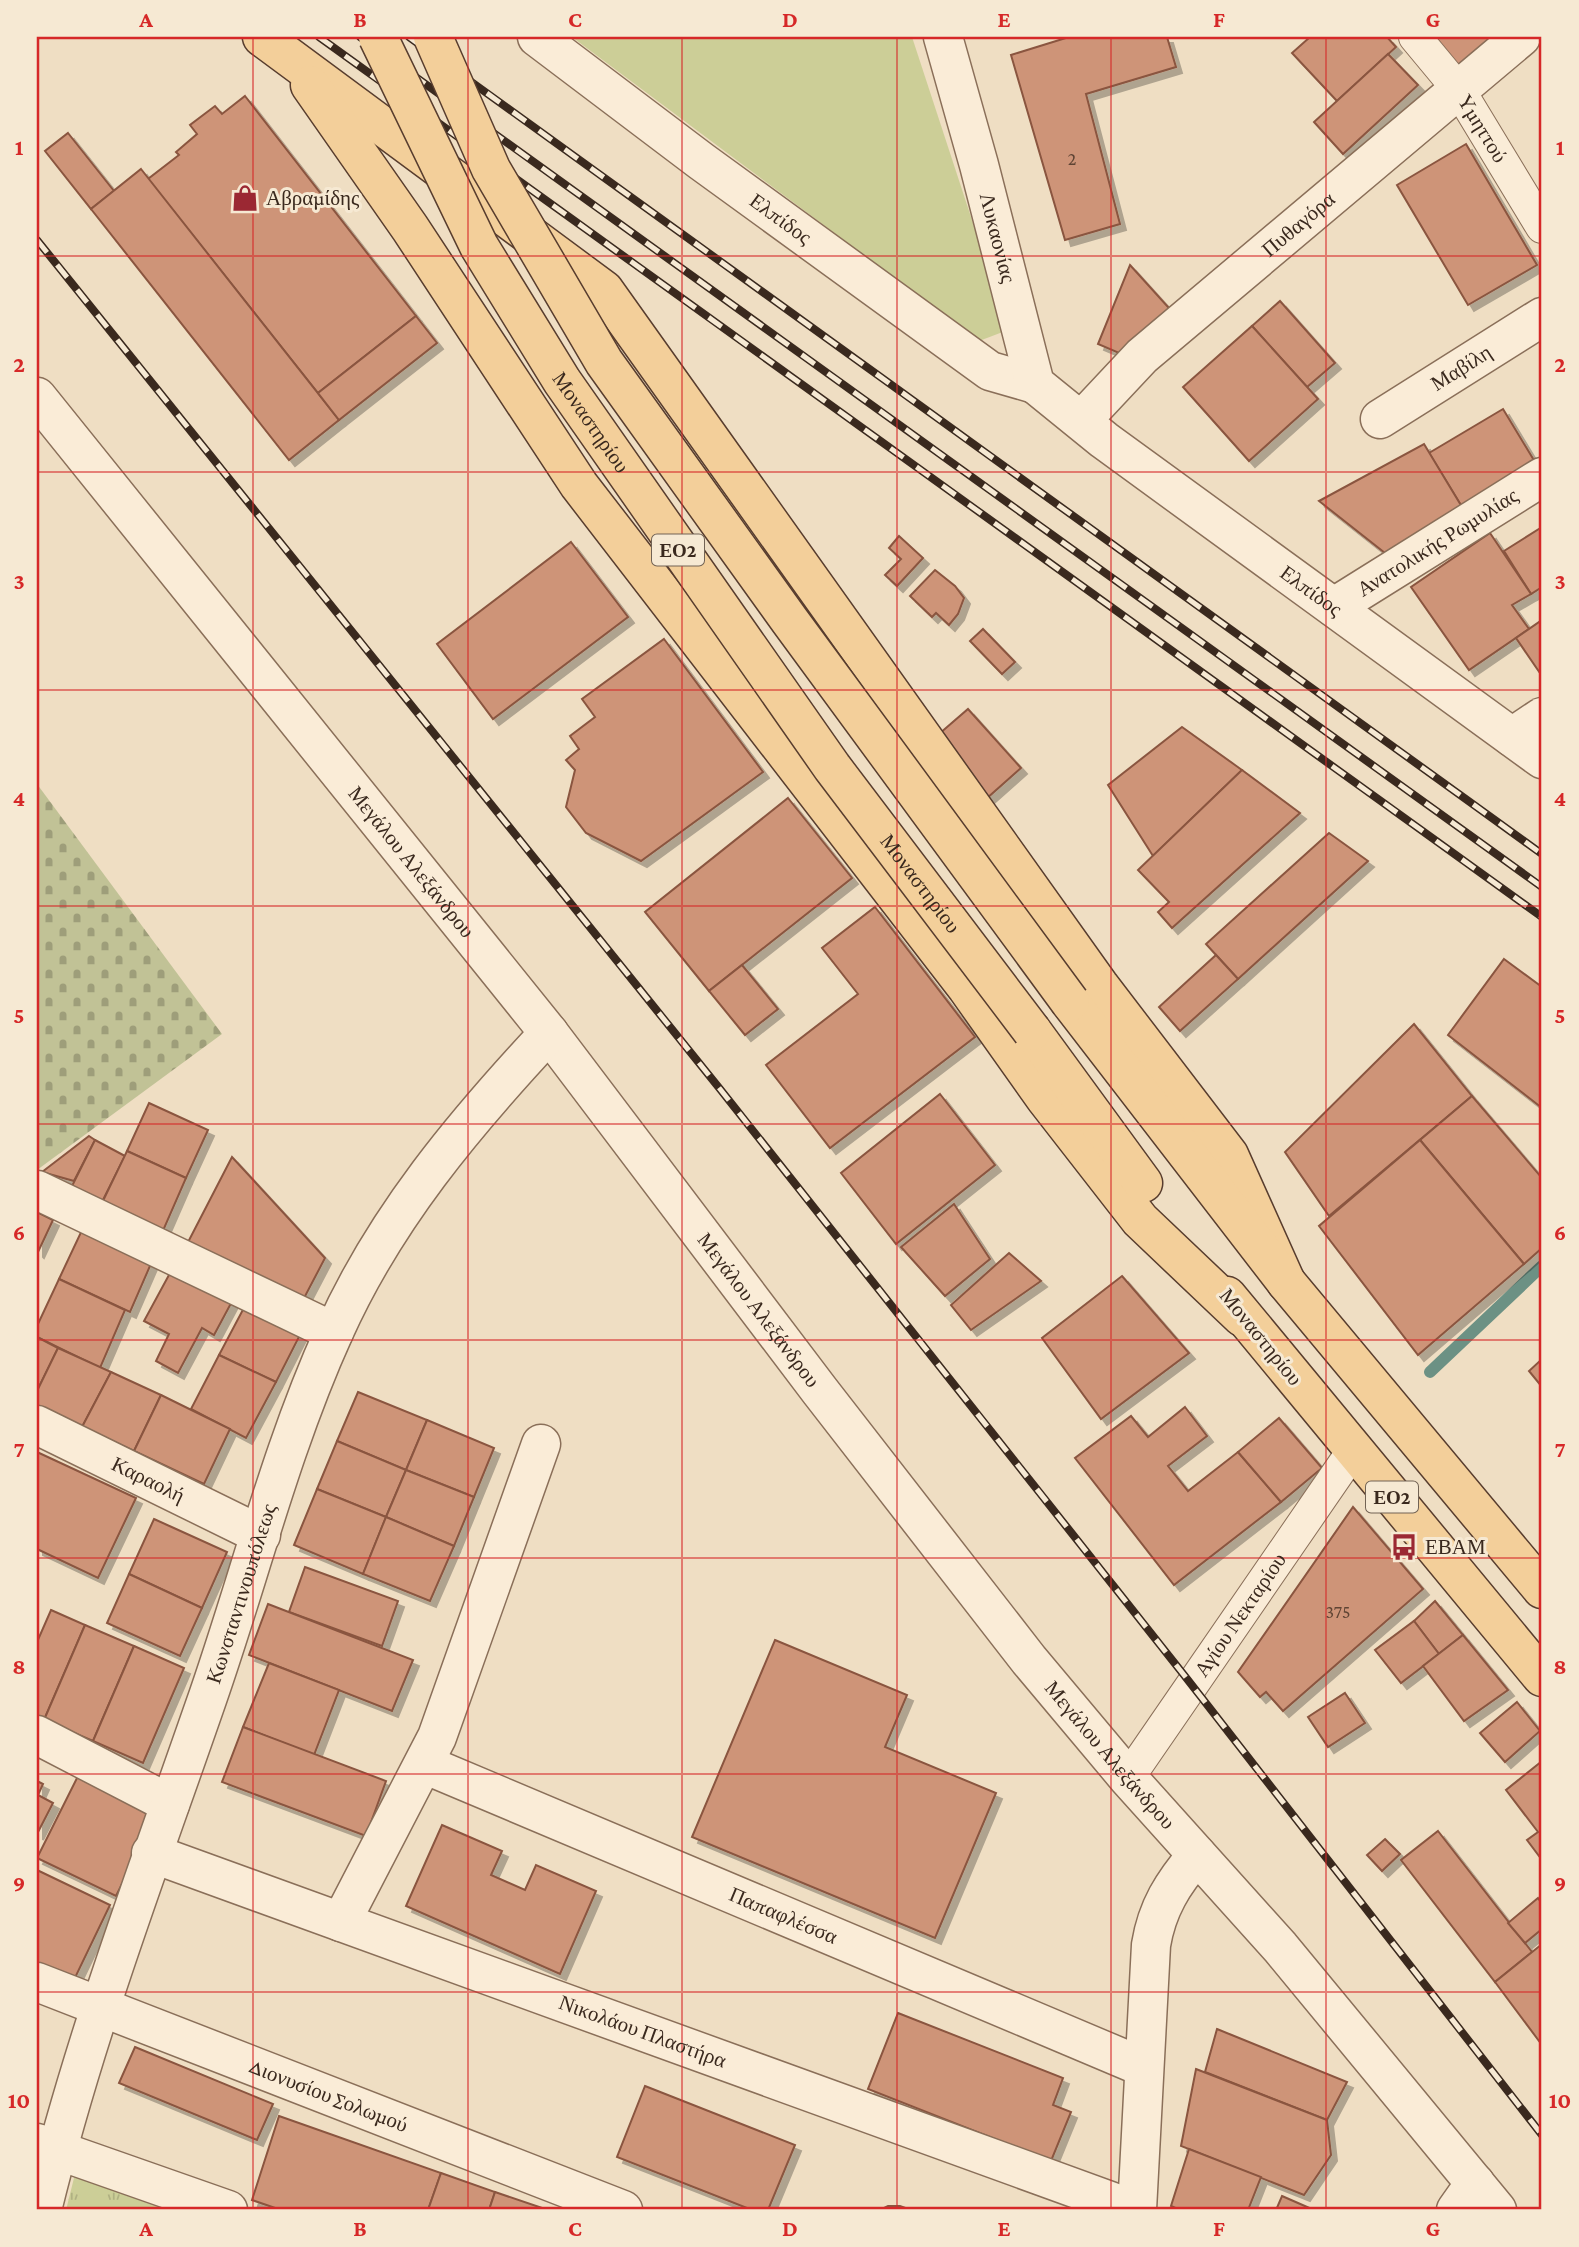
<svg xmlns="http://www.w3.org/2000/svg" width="1579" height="2247" font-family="'Crimson Pro',serif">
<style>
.grass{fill:url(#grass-tufts)}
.cemetery{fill:url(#cemetery-stones)}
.park{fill:#ccce97}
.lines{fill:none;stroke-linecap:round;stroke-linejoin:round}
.stream{stroke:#6c9184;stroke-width:12}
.building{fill:#ce9478;stroke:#8a553f;stroke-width:2;filter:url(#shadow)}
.pedestrian-casing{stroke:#8a6f59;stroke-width:34}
.minor-casing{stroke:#8a6f59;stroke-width:41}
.tertiary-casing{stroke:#8a6f59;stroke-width:41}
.primary-casing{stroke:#583d2e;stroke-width:41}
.pedestrian{stroke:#faecd7;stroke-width:32}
.minor{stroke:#faecd7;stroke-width:38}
.tertiary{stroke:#faecd7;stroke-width:38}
.primary{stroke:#f3cf9a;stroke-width:38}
.rail-casing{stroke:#3a291e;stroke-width:8}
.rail{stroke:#f6e9d3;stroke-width:5;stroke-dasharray:16;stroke-linecap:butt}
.primary-bridge-casing{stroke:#583d2e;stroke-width:41;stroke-linecap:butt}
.primary-bridge{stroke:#f3cf9a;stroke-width:38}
.grid{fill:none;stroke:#d62828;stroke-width:2;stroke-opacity:0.55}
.labels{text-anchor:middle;stroke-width:6;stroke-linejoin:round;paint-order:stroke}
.number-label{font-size:18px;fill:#5f4434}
.shield{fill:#f6e9d3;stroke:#726354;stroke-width:2}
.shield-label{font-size:19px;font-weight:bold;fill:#3a291e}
.street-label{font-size:21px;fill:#3a291e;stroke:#f6e9d3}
.poi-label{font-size:21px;fill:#3a291e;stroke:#f6e9d3;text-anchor:start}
.neatline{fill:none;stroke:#d62828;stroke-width:2.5}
.grid-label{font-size:23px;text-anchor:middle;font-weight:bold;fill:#d62828}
</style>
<defs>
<pattern id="grass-tufts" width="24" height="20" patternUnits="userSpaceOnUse" patternTransform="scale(1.75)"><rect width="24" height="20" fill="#ccce97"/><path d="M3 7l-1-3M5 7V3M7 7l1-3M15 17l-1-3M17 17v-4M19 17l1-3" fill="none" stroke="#b0b182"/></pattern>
<pattern id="cemetery-stones" width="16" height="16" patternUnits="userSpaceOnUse" patternTransform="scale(1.75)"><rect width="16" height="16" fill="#c1c296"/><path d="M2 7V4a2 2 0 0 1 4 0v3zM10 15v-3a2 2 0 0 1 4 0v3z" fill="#9e9e7a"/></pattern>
<filter id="shadow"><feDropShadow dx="6" dy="6" stdDeviation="0" flood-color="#0004"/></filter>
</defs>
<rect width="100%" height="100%" fill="#efdec3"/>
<path class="grass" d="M75 2174 169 2210H66Z"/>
<path class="cemetery" d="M37 784 222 1034 37 1170Z"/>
<path class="park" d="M572 37H912L1008 330 979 341Z"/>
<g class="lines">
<path class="stream" d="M1430 1372 1542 1266"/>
</g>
<g class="building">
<path d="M1069 37H1167L1176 67 1086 94 1120 224 1065 240 1011 55Z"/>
<path d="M1310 37H1387L1396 47 1337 101 1292 53Z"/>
<path d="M1426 37H1499L1456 75Z"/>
<path d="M1388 54 1418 85 1343 154 1314 122Z"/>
<path d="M245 96 416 316 318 393 148 179 179 155 176 152 197 134 190 125 215 106 222 114Z"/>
<path d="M68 133 114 191 91 209 45 151Z"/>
<path d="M1466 144 1537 265 1468 305 1397 185Z"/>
<path d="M141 169 339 420 289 460 91 209Z"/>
<path d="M1130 265 1178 318 1119 353 1098 344Z"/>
<path d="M1280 301 1335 363 1307 387 1252 326Z"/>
<path d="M416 316 437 343 339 420 318 393Z"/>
<path d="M1252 326 1318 399 1249 461 1183 387Z"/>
<path d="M1503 409 1535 462 1462 507 1429 453Z"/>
<path d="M1424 444 1462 507 1385 553 1319 501Z"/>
<path d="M1542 527V587L1531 594 1504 551Z"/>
<path d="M1490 533 1531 594 1512 605 1529 629 1469 670 1411 587Z"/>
<path d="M899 536 923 558 897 586 885 575 901 559 889 548Z"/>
<path d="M571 542 628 617 493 719 437 644Z"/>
<path d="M935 570 955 586 964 598 958 614 949 625 936 613 932 617 910 596Z"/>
<path d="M1542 620V676L1516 638Z"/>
<path d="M983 629 1015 662 1002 674 970 641Z"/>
<path d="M664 639 763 772 641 861 586 833 566 807 575 770 566 760 579 749 570 736 595 717 582 699Z"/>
<path d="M968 709 1021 768 986 799 932 740Z"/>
<path d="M1182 727 1242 770 1153 856 1108 785Z"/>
<path d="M1242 770 1300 813 1172 928 1158 912 1169 902 1138 870Z"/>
<path d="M788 798 852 878 709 991 645 912Z"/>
<path d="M1329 833 1368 861 1238 979 1206 944Z"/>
<path d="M875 907 975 1037 830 1148 766 1065 858 994 822 948Z"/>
<path d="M1216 955 1238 979 1180 1031 1159 1007Z"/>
<path d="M1504 959 1542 987V1108L1448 1035Z"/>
<path d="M742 965 778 1009 745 1035 709 991Z"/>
<path d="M1414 1024 1472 1096 1329 1216 1285 1152Z"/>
<path d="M940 1094 995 1165 896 1244 841 1173Z"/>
<path d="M1472 1096 1542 1178V1248L1524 1264 1420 1140Z"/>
<path d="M149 1103 208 1130 186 1178 127 1151Z"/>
<path d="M89 1136 95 1140 74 1181 42 1172Z"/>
<path d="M95 1140 125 1156 102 1202 72 1186Z"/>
<path d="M1420 1140 1524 1264 1418 1355 1319 1226Z"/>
<path d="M127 1151 186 1178 162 1233 101 1205Z"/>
<path d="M232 1157 325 1258 302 1302 186 1246Z"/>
<path d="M954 1204 990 1259 945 1296 901 1247Z"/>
<path d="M37 1212 53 1220 38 1252 37 1251Z"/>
<path d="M83 1228 153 1259 130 1312 59 1279Z"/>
<path d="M1009 1253 1041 1281 971 1330 951 1305Z"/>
<path d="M176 1262 236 1294 214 1335 202 1328 178 1373 156 1361 169 1334 144 1321Z"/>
<path d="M1122 1276 1189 1353 1101 1419 1042 1338Z"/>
<path d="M59 1279 125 1310 100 1368 37 1337V1326Z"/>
<path d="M247 1302 302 1331 276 1382 219 1355Z"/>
<path d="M37 1337 58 1348 37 1391Z"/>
<path d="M58 1348 111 1372 82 1427 37 1405V1391Z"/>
<path d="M219 1355 276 1382 246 1438 191 1409Z"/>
<path d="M1542 1359V1387L1529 1371Z"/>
<path d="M111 1372 161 1395 134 1451 82 1427Z"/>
<path d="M358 1392 427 1420 406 1470 337 1441Z"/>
<path d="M161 1395 230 1429 204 1484 134 1451Z"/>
<path d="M1185 1407 1207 1436 1168 1466 1188 1491 1238 1452 1281 1502 1174 1585 1075 1458 1131 1416 1148 1437Z"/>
<path d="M1279 1418 1322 1468 1281 1502 1238 1452Z"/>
<path d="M427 1420 494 1448 474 1497 406 1470Z"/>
<path d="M337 1441 406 1470 386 1517 317 1489Z"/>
<path d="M37 1452 136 1498 98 1578 37 1549Z"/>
<path d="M406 1470 474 1497 454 1546 386 1517Z"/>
<path d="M317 1489 386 1517 363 1574 294 1545Z"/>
<path d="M1353 1507 1423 1589 1283 1711 1266 1692 1260 1697 1238 1672Z"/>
<path d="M386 1517 454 1546 430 1601 363 1574Z"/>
<path d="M154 1519 227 1552 202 1608 129 1574Z"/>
<path d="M305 1567 398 1601 382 1646 289 1612Z"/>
<path d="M129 1574 202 1608 180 1656 107 1623Z"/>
<path d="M1435 1601 1463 1635 1439 1654 1414 1621Z"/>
<path d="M268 1604 413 1660 392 1711 249 1655Z"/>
<path d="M51 1610 85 1625 44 1720 37 1717V1642Z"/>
<path d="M1414 1621 1439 1654 1401 1683 1375 1650Z"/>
<path d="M85 1625 134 1646 93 1741 44 1720Z"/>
<path d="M1463 1635 1508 1690 1464 1721 1423 1666Z"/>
<path d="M775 1640 907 1695 885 1747 996 1793 935 1938 692 1837Z"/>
<path d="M134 1646 184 1668 143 1763 93 1741Z"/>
<path d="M269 1663 339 1690 314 1755 243 1727Z"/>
<path d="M1345 1693 1365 1723 1328 1747 1308 1717Z"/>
<path d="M1517 1702 1540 1731 1505 1762 1480 1733Z"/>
<path d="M243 1727 386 1781 366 1836 222 1782Z"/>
<path d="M1542 1761V1860L1527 1840 1538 1832 1506 1790Z"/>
<path d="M78 1776 157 1814 116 1896 37 1858Z"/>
<path d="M37 1781 43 1784 38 1795 53 1803 37 1834Z"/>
<path d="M442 1825 502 1851 491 1875 525 1890 536 1865 596 1891 560 1974 406 1906Z"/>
<path d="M1438 1831 1532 1952 1495 1982 1401 1860Z"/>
<path d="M1385 1839 1400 1854 1382 1871 1367 1855Z"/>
<path d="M37 1870 110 1905 72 1984 37 1967Z"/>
<path d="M1538 1898 1542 1904V1929L1525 1943 1508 1923Z"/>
<path d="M1542 1944V2045L1495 1982Z"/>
<path d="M898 2013 1063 2078 1053 2105 1071 2112 1051 2161 868 2089Z"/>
<path d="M1217 2029 1347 2082 1327 2120 1205 2072Z"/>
<path d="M135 2047 273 2104 257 2140 119 2083Z"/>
<path d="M1196 2069 1327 2120 1331 2155 1304 2195 1181 2146Z"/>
<path d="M645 2086 795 2145 768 2210H752L617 2157Z"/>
<path d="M279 2116 441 2173 428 2210H281L252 2200Z"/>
<path d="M1189 2149 1261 2177 1248 2210H1180L1171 2206Z"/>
<path d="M441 2173 495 2192 489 2210H428Z"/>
<path d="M495 2192 548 2210H489Z"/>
<path d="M1282 2196 1314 2210H1276Z"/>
<path d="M888 2206H900L911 2210H880Z"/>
</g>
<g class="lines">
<defs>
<g id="pedestrian">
<path id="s1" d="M1415 37 1459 90 1542 227"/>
<path id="s2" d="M1128 1778 1353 1451"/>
</g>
<g id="minor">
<path id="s3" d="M537 37 701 161 990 371 1035 384"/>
<path id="s4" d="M943 37 979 165 1035 384 1104 440 1542 759"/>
<path id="s5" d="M1380 419 1542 317"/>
<path id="s6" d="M1082 420 1142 356 1521 37"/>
<path id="s7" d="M1334 607 1542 477"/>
<path d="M1512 737 1542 717"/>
<path d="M37 1190 334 1332"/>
<path id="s8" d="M37 1425 261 1535"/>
<path d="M37 1735 170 1804"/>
<path id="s9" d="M424 1764 1143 2067"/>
<path id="s10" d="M151 1853 1135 2210"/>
<path d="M341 1922 437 1737 541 1444"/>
<path id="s11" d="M37 1982 623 2210"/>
<path d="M37 2143 228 2210"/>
<path d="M1456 2210 1475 2183"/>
</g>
<g id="tertiary">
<path id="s12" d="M37 397 549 1033 820 1391 1029 1660 1128 1778 1280 1947 1497 2210"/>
<path id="s13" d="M42 2210C84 2038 146 1875 204 1708 248 1584 279 1453 334 1332 385 1218 464 1124 549 1033"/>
<path d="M1137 2210 1151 1945C1157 1908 1173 1883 1197 1855"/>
</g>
<g id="primary">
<path d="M262 37 604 290 1099 985 1229 1155 1286 1282"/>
<path d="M310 85 410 228 579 485 967 988 1045 1098 1140 1220 1242 1317"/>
<path d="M1070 1002 1286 1282 1542 1589"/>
<path d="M1032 1031 1143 1183"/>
<path d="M1227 1296 1542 1677"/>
</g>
</defs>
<use href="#pedestrian" class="pedestrian-casing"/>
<use href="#minor" class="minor-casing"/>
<use href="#tertiary" class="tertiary-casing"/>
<use href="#primary" class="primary-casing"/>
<use href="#pedestrian" class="pedestrian"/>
<use href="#minor" class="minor"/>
<use href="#tertiary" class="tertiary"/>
<use href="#primary" class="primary"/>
<defs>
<g id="rail">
<path d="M319 37 1542 917"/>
<path d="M360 37 1542 887"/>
<path d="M409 37 1542 854"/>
<path d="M37 240 720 1089 1184 1675 1542 2135"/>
</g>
</defs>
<use href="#rail" class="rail-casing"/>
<use href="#rail" class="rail"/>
<defs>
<g id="primary-bridge">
<path id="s14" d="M378 37 479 246 562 381 832 767 1032 1031"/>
<path d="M433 37 491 169 604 362 790 621 1070 1002"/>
</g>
</defs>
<use href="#primary-bridge" class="primary-bridge-casing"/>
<use href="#primary-bridge" class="primary-bridge"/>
</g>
<path class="grid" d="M253 37V2210M468 37V2210M682 37V2210M897 37V2210M1111 37V2210M1326 37V2210M37 256H1542M37 472H1542M37 690H1542M37 906H1542M37 1124H1542M37 1340H1542M37 1558H1542M37 1774H1542M37 1992H1542"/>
<defs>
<symbol id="shop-bare" viewBox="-9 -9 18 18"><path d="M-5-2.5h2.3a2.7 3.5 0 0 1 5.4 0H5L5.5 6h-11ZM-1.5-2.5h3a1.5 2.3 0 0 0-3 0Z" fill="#9b2833" stroke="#f6e9d3" stroke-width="2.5" paint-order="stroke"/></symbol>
<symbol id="bus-bare" viewBox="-9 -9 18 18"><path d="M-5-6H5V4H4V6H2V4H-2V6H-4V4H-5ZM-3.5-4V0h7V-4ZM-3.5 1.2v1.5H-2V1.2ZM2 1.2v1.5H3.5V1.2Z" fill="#9b2833" stroke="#f6e9d3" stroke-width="2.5" paint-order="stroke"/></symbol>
</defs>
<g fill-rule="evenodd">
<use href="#shop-bare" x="226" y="179" width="38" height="38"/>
<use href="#bus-bare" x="1385" y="1528" width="38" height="38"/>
</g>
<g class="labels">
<g class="number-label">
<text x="1072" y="165">2</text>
<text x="1338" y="1618">375</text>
</g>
<g class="shield">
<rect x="652" y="534.5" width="52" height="31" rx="5"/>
<rect x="1366" y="1481.5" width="52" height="31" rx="5"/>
</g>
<g class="shield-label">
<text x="678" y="557">ΕΟ2</text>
<text x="1392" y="1504">ΕΟ2</text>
</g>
<g class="street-label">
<text dy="7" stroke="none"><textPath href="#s1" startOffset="114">Υμηττού</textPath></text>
<text dy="7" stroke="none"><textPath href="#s3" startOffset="304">Ελπίδος</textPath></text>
<text dy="7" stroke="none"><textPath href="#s6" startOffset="292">Πυθαγόρα</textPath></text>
<text dy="7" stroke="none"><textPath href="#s4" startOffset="208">Λυκαονίας</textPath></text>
<text dy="7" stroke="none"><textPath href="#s5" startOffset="96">Μαβίλη</textPath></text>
<text dy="7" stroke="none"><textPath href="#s14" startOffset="441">Μοναστηρίου</textPath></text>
<text dy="7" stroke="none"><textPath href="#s7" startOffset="122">Ανατολικής Ρωμυλίας</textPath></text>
<text dy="7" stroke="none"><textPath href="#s4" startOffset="704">Ελπίδος</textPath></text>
<text dy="7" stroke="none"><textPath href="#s12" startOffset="597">Μεγάλου Αλεξάνδρου</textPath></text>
<text dy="7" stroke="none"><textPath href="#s14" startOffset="1008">Μοναστηρίου</textPath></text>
<text dy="7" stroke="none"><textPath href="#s12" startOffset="1164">Μεγάλου Αλεξάνδρου</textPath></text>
<text transform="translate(1261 1337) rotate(51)" y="7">Μοναστηρίου</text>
<text dy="7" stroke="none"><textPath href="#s8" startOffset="124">Καραολή</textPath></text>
<text dy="7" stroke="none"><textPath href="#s13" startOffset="648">Κωνσταντινουπόλεως</textPath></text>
<text dy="7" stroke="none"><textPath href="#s2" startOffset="198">Αγίου Νεκταρίου</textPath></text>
<text dy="7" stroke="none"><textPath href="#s12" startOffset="1731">Μεγάλου Αλεξάνδρου</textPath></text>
<text dy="7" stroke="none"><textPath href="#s9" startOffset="390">Παπαφλέσσα</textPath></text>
<text dy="7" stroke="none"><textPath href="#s10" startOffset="523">Νικολάου Πλαστήρα</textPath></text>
<text dy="7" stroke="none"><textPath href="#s11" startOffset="313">Διονυσίου Σολωμού</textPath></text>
</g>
<g class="poi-label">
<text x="266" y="205">Αβραμίδης</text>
<text x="1425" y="1554">ΕΒΑΜ</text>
</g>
</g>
<rect width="1579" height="2247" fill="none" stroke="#f6e9d3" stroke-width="77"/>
<rect x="38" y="38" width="1502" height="2170" class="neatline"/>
<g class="grid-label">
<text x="146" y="27">A</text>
<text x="360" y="27">B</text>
<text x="575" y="27">C</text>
<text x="790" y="27">D</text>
<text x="1004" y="27">E</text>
<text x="1219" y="27">F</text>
<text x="1433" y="27">G</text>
<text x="19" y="155">1</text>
<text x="1560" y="155">1</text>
<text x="19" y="372">2</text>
<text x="1560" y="372">2</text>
<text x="19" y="589">3</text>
<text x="1560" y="589">3</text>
<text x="19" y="806">4</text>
<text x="1560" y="806">4</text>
<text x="19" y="1023">5</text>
<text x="1560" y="1023">5</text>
<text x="19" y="1240">6</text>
<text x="1560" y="1240">6</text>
<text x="19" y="1457">7</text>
<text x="1560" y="1457">7</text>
<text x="19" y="1674">8</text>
<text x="1560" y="1674">8</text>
<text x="19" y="1891">9</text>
<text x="1560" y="1891">9</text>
<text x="19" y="2108">10</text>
<text x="1560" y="2108">10</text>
<text x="146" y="2236">A</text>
<text x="360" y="2236">B</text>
<text x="575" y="2236">C</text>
<text x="790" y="2236">D</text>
<text x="1004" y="2236">E</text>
<text x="1219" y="2236">F</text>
<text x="1433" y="2236">G</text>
</g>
</svg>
